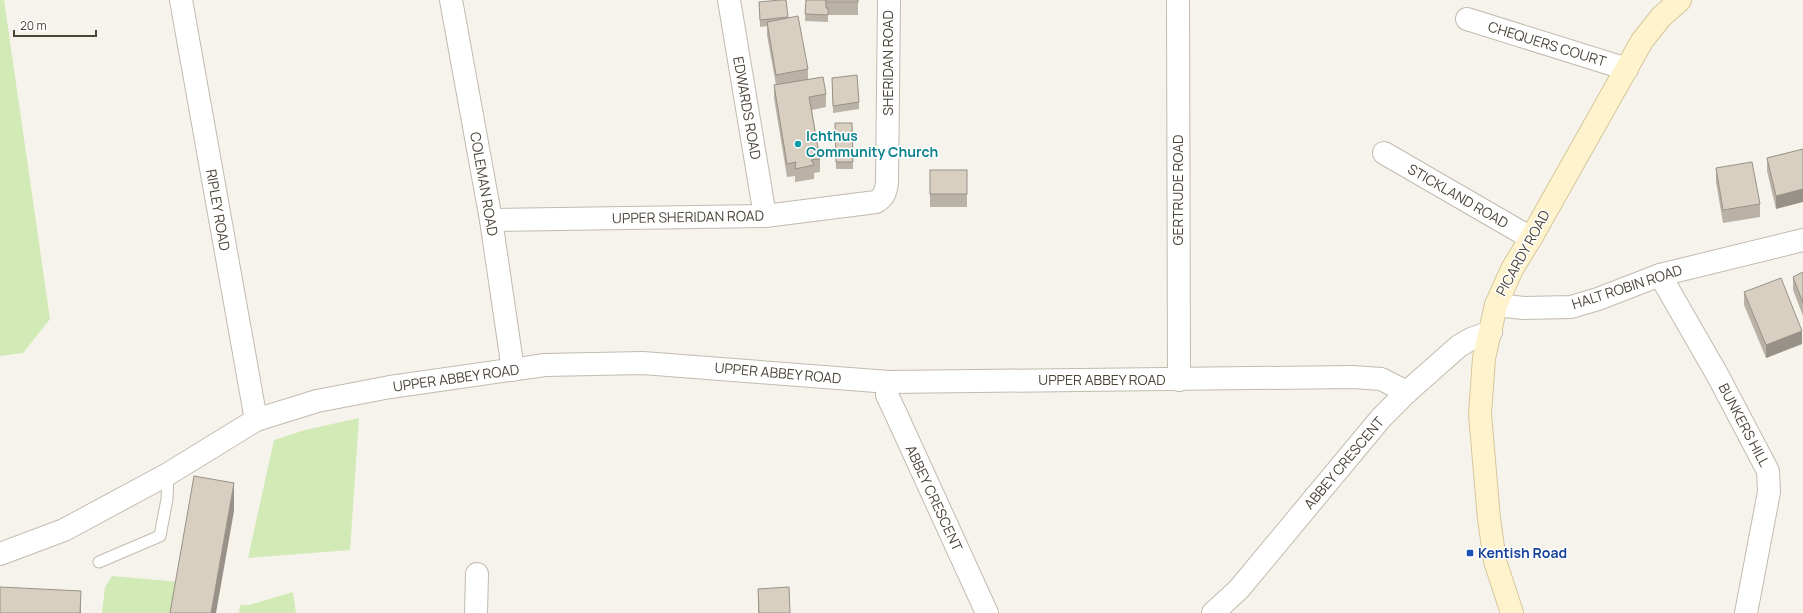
<svg xmlns="http://www.w3.org/2000/svg" width="1803" height="613" font-family="Manrope,sans-serif">
<style>
.green{fill:#d2eab5}
.lines{fill:none;stroke-linecap:round;stroke-linejoin:round}
.service-casing{stroke:#c2bbae;stroke-width:13}
.minor-casing{stroke:#c2bbae;stroke-width:24}
.secondary-casing{stroke:#d6c79b;stroke-width:24}
.service{stroke:#fff;stroke-width:11}
.minor{stroke:#fff;stroke-width:22}
.secondary{stroke:#fff3cd;stroke-width:22}
.wall{fill:#bab2a6}
.shaded-wall{fill:#979187}
.building{fill:#d8cfc1;stroke:#979187}
.culture-dot{fill:#0f9aa8;stroke:#fff;stroke-width:1.5}
.transit-dot{fill:#1a4fb4;stroke:#fff;stroke-width:1.5}
.labels{text-anchor:middle;stroke-width:3;stroke-linejoin:round;paint-order:stroke}
.street-label{font-size:14px;fill:#4b4439;stroke:#fff}
.culture-label{font-size:14px;font-weight:bold;fill:#0d838f;stroke:#fff;text-anchor:start}
.transit-label{font-size:14px;font-weight:bold;fill:#164399;stroke:#fff;text-anchor:start}
</style>
<rect width="100%" height="100%" fill="#f6f3ec"/>
<g class="green">
<path d="M0 0H4L50 319 23 353 0 356Z"/>
<path d="M359 418 350 550 248 558 274 440 305 430Z"/>
<path d="M112 576 180 582 175 613H102L105 587Z"/>
<path d="M293 592 296 613H239L240 605H249Z"/>
</g>
<g class="lines">
<defs>
<path id="service" d="M99 562 160 536 167 499 168 474"/>
<g id="minor">
<path d="M181 0 256 420"/>
<path d="M451 0 491 220 511 356 512 370"/>
<path d="M729 0 765 216"/>
<path d="M1178 0 1179 380"/>
<path d="M1467 19 1627 69"/>
<path d="M1384 153 1531 238"/>
<path d="M491 220 765 216 876 202C884 197 886 192 887 182L889 0"/>
<path d="M1660 275 1718 376 1768 471 1769 492 1746 613"/>
<path d="M1496 305 1524 308 1571 307 1598 299 1660 275 1803 240"/>
<path d="M889 382 887 395 896 414 987 613"/>
<path d="M0 554 64 530 168 474 256 420 317 401 390 387 545 365 643 363 889 382 1353 377 1381 379 1407 392"/>
<path d="M476 613 477 574"/>
<path d="M1213 613 1239 589 1381 418 1407 392 1459 346 1471 339 1491 332"/>
</g>
<path id="secondary" d="M1512 613 1495 561 1489 519 1480 414 1484 358 1496 305 1512 269 1531 238 1642 41 1661 17 1680 0"/>
</defs>
<use href="#service" class="service-casing"/>
<use href="#minor" class="minor-casing"/>
<use href="#secondary" class="secondary-casing"/>
<use href="#service" class="service"/>
<use href="#minor" class="minor"/>
<use href="#secondary" class="secondary"/>
</g>
<g class="wall">
<path d="M806 0H858V15H828V22L805 21Z"/>
<path d="M759 2 788 18 808 69V79L826 94V107L812 110 820 159V172L814 173V179L795 182V176L787 177 774 98V85H776L767 35V26L760 27Z"/>
<path d="M832 78 859 102V109L833 113Z"/>
<path d="M835 123H852L853 169H836Z"/>
<path d="M1803 149 1776 209 1767 171V158Z"/>
<path d="M1716 168 1760 204V217L1723 223 1716 182Z"/>
<rect x="930" y="170" width="37" height="37"/>
<path d="M1803 272V316L1793 290V277Z"/>
<path d="M1744 292 1802 344 1766 358 1744 305Z"/>
<path d="M758 589 790 613H758Z"/>
</g>
<g class="shaded-wall">
<path d="M1803 189V202L1776 209V196Z"/>
<path d="M1802 331V344L1766 358V345Z"/>
<path d="M234 483V511L216 613H211Z"/>
<path d="M81 591V613H80Z"/>
</g>
<g class="building">
<path d="M780 0H786L788 17 760 20 759 2Z"/>
<path d="M806 0H826V8H828V15L805 14Z"/>
<rect x="826" y="0" width="32" height="2"/>
<path d="M798 16 808 69 776 75 767 22Z"/>
<path d="M857 75 859 102 833 106 832 78Z"/>
<path d="M823 77 826 94 809 97 820 159 811 160 814 165 795 169 796 162 787 164 774 85Z"/>
<path d="M835 123H852L853 162H836Z"/>
<path d="M1803 149V189L1776 196 1767 158Z"/>
<path d="M1752 162 1760 204 1723 210 1716 168Z"/>
<rect x="930" y="170" width="37" height="24"/>
<path d="M1803 272V303L1793 277Z"/>
<path d="M1781 278 1802 331 1766 345 1744 292Z"/>
<path d="M194 476 234 483 211 613H170Z"/>
<path d="M0 587 81 591 80 613H0Z"/>
<path d="M789 587 790 613H759L758 589Z"/>
</g>
<circle class="culture-dot" cx="798" cy="144" r="4"/>
<rect class="transit-dot" x="1466" y="549" width="8" height="8" rx="2"/>
<g class="labels">
<g class="street-label">
<text transform="translate(1547 44) rotate(17)" y="5">CHEQUERS COURT</text>
<text transform="translate(888 63) rotate(-90)" y="5">SHERIDAN ROAD</text>
<text transform="translate(747 108) rotate(80)" y="5">EDWARDS ROAD</text>
<text transform="translate(484 184) rotate(80)" y="5">COLEMAN ROAD</text>
<text transform="translate(1178 190) rotate(-90)" y="5">GERTRUDE ROAD</text>
<text transform="translate(1458 196) rotate(30)" y="5">STICKLAND ROAD</text>
<text transform="translate(218 210) rotate(80)" y="5">RIPLEY ROAD</text>
<text transform="translate(688 217) rotate(-1)" y="5">UPPER SHERIDAN ROAD</text>
<text transform="translate(1523 253) rotate(-61)" y="5">PICARDY ROAD</text>
<text transform="translate(1627 287) rotate(-18)" y="5">HALT ROBIN ROAD</text>
<text transform="translate(778 373) rotate(5)" y="5">UPPER ABBEY ROAD</text>
<text transform="translate(456 378) rotate(-8)" y="5">UPPER ABBEY ROAD</text>
<text x="1102" y="385">UPPER ABBEY ROAD</text>
<text transform="translate(1744 425) rotate(62)" y="5">BUNKERS HILL</text>
<text transform="translate(1344 463) rotate(-50)" y="5">ABBEY CRESCENT</text>
<text transform="translate(934 498) rotate(65)" y="5">ABBEY CRESCENT</text>
</g>
<g class="culture-label">
<text x="806" y="141">Ichthus<tspan x="806" dy="16">Community Church</tspan></text>
</g>
<g class="transit-label">
<text x="1478" y="558">Kentish Road</text>
</g>
</g>
<path d="M14 30v6h82v-6" fill="none" stroke="#4b4439" stroke-width="2"/>
<text x="20" y="30" font-size="12" fill="#4b4439" stroke="#ffffff" stroke-width="3" paint-order="stroke">20 m</text>
</svg>
